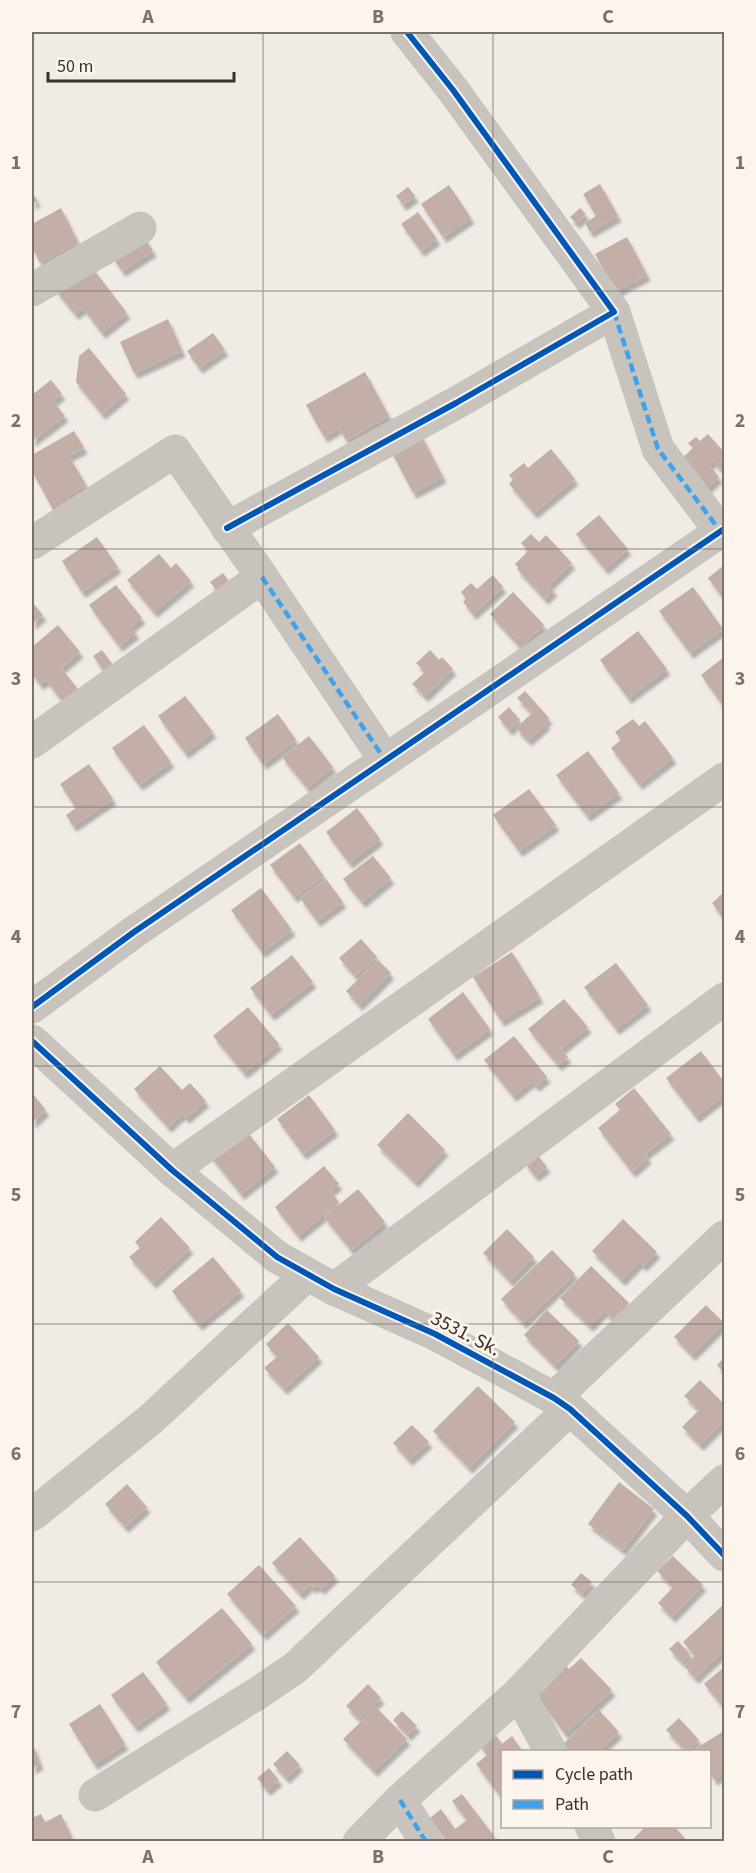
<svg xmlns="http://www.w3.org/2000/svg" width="756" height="1873" font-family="'Source Sans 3',sans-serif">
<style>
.building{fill:#c3afa7;filter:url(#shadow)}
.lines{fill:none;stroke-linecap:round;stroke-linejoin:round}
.minor{stroke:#c9c3be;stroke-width:33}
.quiet{stroke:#3fa3eb;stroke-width:4.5;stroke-dasharray:9 4.5;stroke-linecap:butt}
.cycleway-casing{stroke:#fbf5ee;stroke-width:10}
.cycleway{stroke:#0057b8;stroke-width:6}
.grid{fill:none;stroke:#7a716c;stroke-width:1.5;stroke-opacity:0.55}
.labels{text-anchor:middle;stroke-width:6;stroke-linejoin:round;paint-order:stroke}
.street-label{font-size:20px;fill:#3b302b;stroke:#fbf5ee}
.neatline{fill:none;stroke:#7a716c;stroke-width:2}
.grid-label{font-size:20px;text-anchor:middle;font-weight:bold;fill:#7a716c}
</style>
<defs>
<filter id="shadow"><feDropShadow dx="3.5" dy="6" stdDeviation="1.5" flood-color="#0004"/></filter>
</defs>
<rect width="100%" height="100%" fill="#f0ebe5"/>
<g class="building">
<path d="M600 184 618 216 590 232 585 223 596 216 583 194Z"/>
<path d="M449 185 471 218 443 237 421 204Z"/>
<path d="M408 187 415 196 403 205 396 196Z"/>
<path d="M32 191 37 201 32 204Z"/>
<path d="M61 208 78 242 40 263 32 247V224Z"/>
<path d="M580 208 586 214 576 223 570 217Z"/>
<path d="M418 212 437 239 421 251 401 224Z"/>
<path d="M143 235 153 251 122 271 112 256Z"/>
<path d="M627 237 647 275 615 292 595 254Z"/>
<path d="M88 262 127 313 102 333 83 308 75 314 54 288Z"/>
<path d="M168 319 182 351 134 373 120 342Z"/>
<path d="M213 333 225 350 199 368 187 351Z"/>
<path d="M89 348 126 394 102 414 76 382 79 356Z"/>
<path d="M365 372 389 416 346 440 339 428 324 437 306 405Z"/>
<path d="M51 380 62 394 53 401 65 416 32 441V395Z"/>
<path d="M74 431 84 448 69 456 86 485 67 497 71 504 55 513 32 471V455Z"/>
<path d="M419 431 443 477 413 493 389 447Z"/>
<path d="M708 434 724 452V468L722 471 713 461 709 465 719 477 706 489 678 462 693 448 688 443 696 437 700 441Z"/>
<path d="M551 449 575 479 534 513 509 484 513 480 509 475 524 463 528 468Z"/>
<path d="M599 515 628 549 605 569 576 534Z"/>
<path d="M531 534 539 542 546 535 572 563 549 585 554 590 545 599 517 569 518 567 515 564 528 551 521 543Z"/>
<path d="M97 537 118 567 82 592 62 561Z"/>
<path d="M159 554 171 568 176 563 191 581 154 612 127 580Z"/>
<path d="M724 565V599L708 578Z"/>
<path d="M223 573 234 588 222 597 210 582Z"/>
<path d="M493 575 503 587 473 614 463 602 466 599 461 592 471 583 477 589Z"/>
<path d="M116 585 142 618 131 627 136 633 119 646 89 605Z"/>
<path d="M693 587 723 629 690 653 659 611Z"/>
<path d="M513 592 544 625 520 647 490 614Z"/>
<path d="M32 602 43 615 32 624Z"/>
<path d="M58 625 80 652 61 668 78 689 63 702 46 680 40 684 32 674V647Z"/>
<path d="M638 631 667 669 628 698 600 660Z"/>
<path d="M102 650 113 665 105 672 93 656Z"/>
<path d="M430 650 439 660 442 657 453 669 425 696 412 684 425 672 416 663Z"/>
<path d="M724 657V707L701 675Z"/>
<path d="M525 691 549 718 545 722 547 724 528 740 516 728 532 713 517 698Z"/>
<path d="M185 696 213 732 185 753 158 716Z"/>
<path d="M509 707 520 720 509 730 498 717Z"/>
<path d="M278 714 296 740 263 764 245 738Z"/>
<path d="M633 719 639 726 645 721 673 758 639 784 611 748 621 740 615 732Z"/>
<path d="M144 725 171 762 139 785 112 748Z"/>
<path d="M309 736 333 767 307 788 282 757Z"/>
<path d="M588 751 619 793 587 816 556 775Z"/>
<path d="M89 764 113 799 73 826 66 815 76 808 60 784Z"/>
<path d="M529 789 556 825 519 851 493 815Z"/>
<path d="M357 808 380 839 349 863 326 832Z"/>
<path d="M300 843 324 876 294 897 270 865Z"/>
<path d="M373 856 391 878 362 902 343 879Z"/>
<path d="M326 879 343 902 317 921 300 898Z"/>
<path d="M261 888 292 930 262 952 231 910Z"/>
<path d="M724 892V919L712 903Z"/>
<path d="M361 939 377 957 355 976 339 958Z"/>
<path d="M512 952 540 997 501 1021 473 977Z"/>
<path d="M292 955 313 982 271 1015 250 988Z"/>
<path d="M378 960 391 973 359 1005 346 991Z"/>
<path d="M616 963 648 1005 616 1029 584 987Z"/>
<path d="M463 992 490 1029 454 1055 428 1019Z"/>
<path d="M564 999 588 1027 561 1049 568 1057 558 1065 528 1029Z"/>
<path d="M248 1007 279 1044 244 1073 213 1036Z"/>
<path d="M514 1036 547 1077 536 1086 532 1081 513 1096 484 1060Z"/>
<path d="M701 1051 724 1082V1095L696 1117 666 1078Z"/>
<path d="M160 1066 182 1090 190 1083 206 1101 186 1118 182 1114 168 1127 134 1089Z"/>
<path d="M634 1088 671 1134 645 1154 648 1158 632 1172 598 1128 620 1110 615 1104Z"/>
<path d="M32 1093 46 1110 32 1123Z"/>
<path d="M309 1095 335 1130 303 1154 277 1119Z"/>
<path d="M408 1113 445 1150 415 1182 377 1145Z"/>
<path d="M242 1125 275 1167 241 1194 208 1153Z"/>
<path d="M536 1153 547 1167 535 1176 524 1162Z"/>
<path d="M324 1166 339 1184 330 1191 339 1202 298 1236 275 1207Z"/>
<path d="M358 1189 385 1222 351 1250 324 1217Z"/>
<path d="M161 1217 190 1248 153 1283 129 1257 140 1248 135 1242Z"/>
<path d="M623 1219 657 1252 643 1266 640 1262 622 1280 592 1251Z"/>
<path d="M507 1229 534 1257 510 1281 483 1253Z"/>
<path d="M552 1250 575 1274 523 1323 501 1299Z"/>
<path d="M213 1257 241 1291 199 1325 172 1291Z"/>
<path d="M591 1266 629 1303 613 1319 604 1311 590 1326 560 1298Z"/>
<path d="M706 1305 724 1323 692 1355 674 1337Z"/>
<path d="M547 1310 579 1341 555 1366 524 1335Z"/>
<path d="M288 1323 319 1357 284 1389 264 1368 277 1357 266 1344Z"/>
<path d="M724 1358V1373L717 1365Z"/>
<path d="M700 1380 724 1404V1421L700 1445 682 1427 699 1410 684 1396Z"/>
<path d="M478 1386 515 1422 469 1468 433 1431Z"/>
<path d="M412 1425 429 1442 409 1460 393 1443Z"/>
<path d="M619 1482 654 1509 623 1550 588 1524Z"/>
<path d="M127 1484 147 1507 125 1527 105 1504Z"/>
<path d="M300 1537 335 1576 321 1589 317 1585 313 1588 310 1585 300 1594 272 1563Z"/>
<path d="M673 1556 703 1585 672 1617 658 1603 673 1587 657 1571Z"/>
<path d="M259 1565 296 1606 263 1635 227 1594Z"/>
<path d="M581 1573 592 1582 582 1594 571 1585Z"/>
<path d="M723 1605 724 1651 695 1678 684 1666 695 1656 683 1642Z"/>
<path d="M222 1608 252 1644 186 1698 156 1662Z"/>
<path d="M678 1641 690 1654 682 1662 669 1649Z"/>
<path d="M581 1658 612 1690 565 1734 535 1694 564 1664 569 1669Z"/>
<path d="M724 1667V1708L704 1684Z"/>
<path d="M143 1672 167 1704 135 1727 111 1695Z"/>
<path d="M368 1684 381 1698 359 1719 346 1706Z"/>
<path d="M100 1704 125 1744 94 1764 69 1724Z"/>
<path d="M376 1707 407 1739 374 1771 343 1739Z"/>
<path d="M599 1710 619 1732 598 1752H568L562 1745Z"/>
<path d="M402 1711 417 1726 408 1735 393 1720Z"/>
<path d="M679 1718 699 1740 687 1752 666 1730Z"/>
<path d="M492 1730 502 1744 512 1736 523 1752H502V1798L476 1764 487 1755 477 1741Z"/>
<path d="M724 1731V1773L714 1780 710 1773V1752H697L695 1749Z"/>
<path d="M32 1742 40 1764 32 1768Z"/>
<path d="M287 1751 300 1765 286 1778 273 1764Z"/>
<path d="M269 1768 279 1780 267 1790 257 1778Z"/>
<path d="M462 1794 494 1836 486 1842H447L430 1818 441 1809 455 1829 467 1820 452 1801Z"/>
<path d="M41 1814 45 1822 61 1814 74 1842H32V1818Z"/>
<path d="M646 1826H674L688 1842H630Z"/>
</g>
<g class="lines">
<g class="minor">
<path d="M32 290 140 228"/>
<path d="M614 312 658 449 721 532"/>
<path d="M227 528 456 403 614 312 453 90 407 32"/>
<path d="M32 543 175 451 262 577 32 742"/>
<path d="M262 577 385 760"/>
<path d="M32 1007 134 932 724 529"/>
<path d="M32 1041 172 1170 277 1257 334 1289 435 1334 554 1398 570 1409 687 1516 724 1555"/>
<path d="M172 1170 724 779"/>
<path d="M334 1289 724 999"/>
<path d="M554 1398 724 1237"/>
<path d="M32 1515 151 1419 307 1275"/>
<path d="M519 1693 551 1752"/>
<path d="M95 1795 258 1693 295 1668 570 1409"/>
<path d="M400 1800 426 1842"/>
<path d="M591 1826 599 1842"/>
<path d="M359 1842 400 1800 519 1693 687 1516 724 1481"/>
</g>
<g class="quiet">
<path d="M614 312 658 449 721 532"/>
<path d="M262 577 385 760"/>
<path d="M400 1800 426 1842"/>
</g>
<defs>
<g id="cycleway">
<path d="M227 528 456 403 614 312 453 90 407 32"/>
<path d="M32 1007 134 932 724 529"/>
<path d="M32 1041 172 1170 277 1257 334 1289 435 1334 554 1398 570 1409 687 1516 724 1555"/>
</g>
</defs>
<use href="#cycleway" class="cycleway-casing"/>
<use href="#cycleway" class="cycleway"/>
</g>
<path class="grid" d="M263 32V1842M493 32V1842M32 291H724M32 549H724M32 807H724M32 1066H724M32 1324H724M32 1582H724"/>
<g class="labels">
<g class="street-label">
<text transform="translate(466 1333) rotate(27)" y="7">3531. Sk.</text>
</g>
</g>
<rect width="756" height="1873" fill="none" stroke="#fbf5ee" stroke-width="66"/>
<rect x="501" y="1750" width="210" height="78" fill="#fbf5ee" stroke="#aea6a0" stroke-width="1.5"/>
<rect x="513" y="1770" width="30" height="9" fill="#0057b8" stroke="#aea6a0" stroke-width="1.5"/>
<text x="555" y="1780" font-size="18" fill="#3b302b">Cycle path</text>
<rect x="513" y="1800" width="30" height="9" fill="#3fa3eb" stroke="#aea6a0" stroke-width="1.5"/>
<text x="555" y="1810" font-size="18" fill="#3b302b">Path</text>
<path d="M48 72v9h186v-9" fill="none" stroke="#3b302b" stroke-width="3"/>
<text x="57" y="72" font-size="18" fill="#3b302b" stroke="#fbf5ee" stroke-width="4.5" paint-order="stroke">50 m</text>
<rect x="33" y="33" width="690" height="1807" class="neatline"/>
<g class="grid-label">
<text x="148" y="23">A</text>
<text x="378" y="23">B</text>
<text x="608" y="23">C</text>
<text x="16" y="169">1</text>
<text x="740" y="169">1</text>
<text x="16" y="427">2</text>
<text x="740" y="427">2</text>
<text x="16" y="685">3</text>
<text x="740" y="685">3</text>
<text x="16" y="943">4</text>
<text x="740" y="943">4</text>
<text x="16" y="1201">5</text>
<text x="740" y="1201">5</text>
<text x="16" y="1460">6</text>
<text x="740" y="1460">6</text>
<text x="16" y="1718">7</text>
<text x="740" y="1718">7</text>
<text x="148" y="1863">A</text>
<text x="378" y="1863">B</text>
<text x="608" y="1863">C</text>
</g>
</svg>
